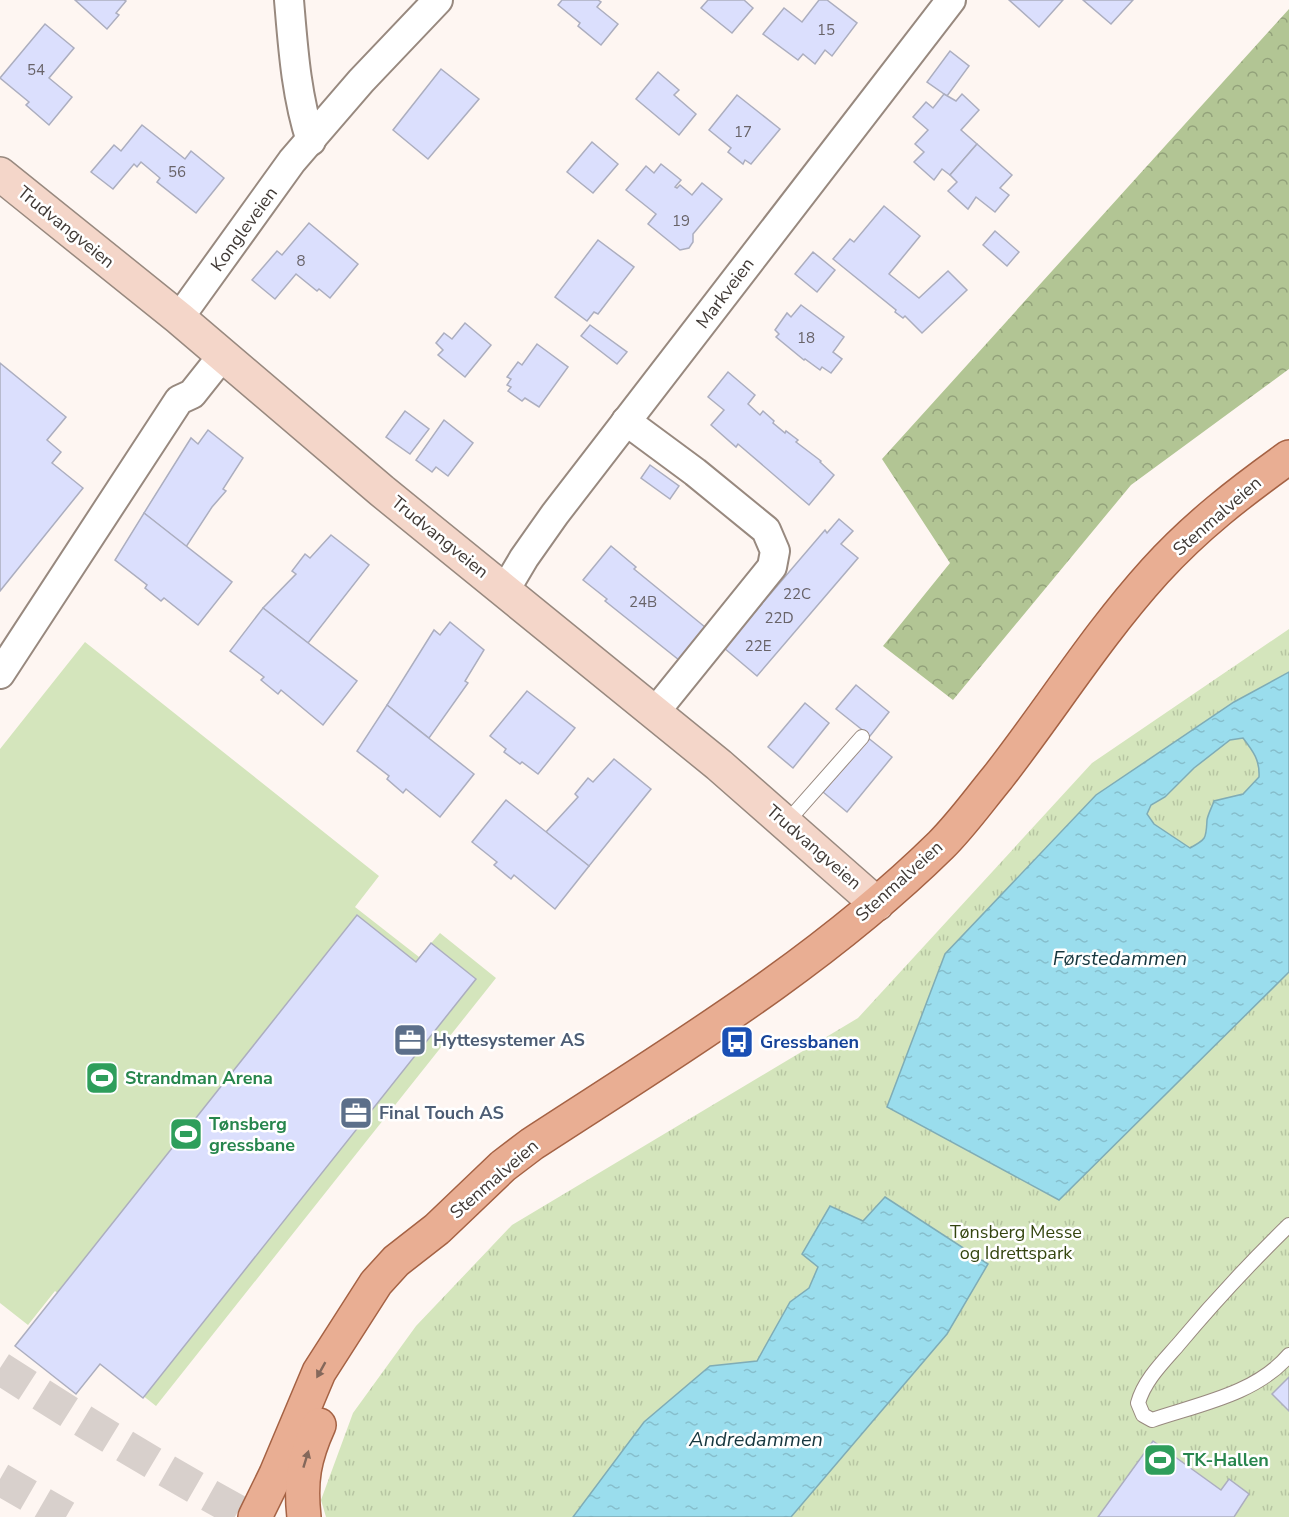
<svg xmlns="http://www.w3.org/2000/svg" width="1289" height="1517" font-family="'Nunito Sans',sans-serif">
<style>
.grass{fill:#d4e5bc}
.forest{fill:url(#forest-crowns)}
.park{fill:url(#park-tufts)}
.water{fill:url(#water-ripples);stroke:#7facb6;stroke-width:1.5;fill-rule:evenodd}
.building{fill:#dbdffd;stroke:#acaebf;stroke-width:1.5}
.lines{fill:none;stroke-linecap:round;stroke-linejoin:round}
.primary-tunnel{stroke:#d8d0cc;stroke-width:33;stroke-dasharray:33 16;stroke-linecap:butt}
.lane-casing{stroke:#98897f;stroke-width:16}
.street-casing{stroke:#98897f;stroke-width:32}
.secondary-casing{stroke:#98897f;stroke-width:36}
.primary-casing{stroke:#a56244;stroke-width:36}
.lane{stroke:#fff;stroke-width:14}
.street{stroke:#fff;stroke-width:28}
.secondary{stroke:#f4d6c9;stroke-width:33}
.primary{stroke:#e9ae93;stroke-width:33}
.oneway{fill:#84685b}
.labels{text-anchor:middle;stroke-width:5;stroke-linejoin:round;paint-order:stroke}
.number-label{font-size:15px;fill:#686368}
.street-label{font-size:18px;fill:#413a36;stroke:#fff}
.service-label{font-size:18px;font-weight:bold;fill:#4e5e75;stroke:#fff;text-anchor:start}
.transit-label{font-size:18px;font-weight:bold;fill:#164399;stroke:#fff;text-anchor:start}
.leisure-label{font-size:18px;font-weight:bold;fill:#27864d;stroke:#fff;text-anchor:start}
.park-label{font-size:18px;fill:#34450f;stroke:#fff}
.water-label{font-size:20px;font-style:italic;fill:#17373f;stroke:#fff}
</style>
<defs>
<pattern id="forest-crowns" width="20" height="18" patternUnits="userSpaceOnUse" patternTransform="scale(1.5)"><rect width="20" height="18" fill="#b2c594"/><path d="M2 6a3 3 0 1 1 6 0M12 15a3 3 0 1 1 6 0" fill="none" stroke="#92a17a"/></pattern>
<pattern id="park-tufts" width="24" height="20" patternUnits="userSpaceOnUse" patternTransform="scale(1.5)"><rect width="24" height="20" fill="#d4e5bc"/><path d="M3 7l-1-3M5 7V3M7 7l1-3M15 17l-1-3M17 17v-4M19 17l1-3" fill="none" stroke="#b7c5a2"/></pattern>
<pattern id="water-ripples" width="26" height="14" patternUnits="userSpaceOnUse" patternTransform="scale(1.5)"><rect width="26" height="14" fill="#9added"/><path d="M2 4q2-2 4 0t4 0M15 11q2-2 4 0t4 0" fill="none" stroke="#86becc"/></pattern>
</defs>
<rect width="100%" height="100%" fill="#fef6f2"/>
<path class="grass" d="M85 642 379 876 355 907 419 957 440 933 496 978 156 1406 113 1372 130 1351 55 1291 28 1325 0 1303V749Z"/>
<path class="forest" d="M1289 9V369L1131 485 953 700 883 646 950 563 882 459Z"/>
<path class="park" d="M1289 629V1517H326L321 1500 353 1413 416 1326 512 1225 858 1018 1092 763Z"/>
<g class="water">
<path d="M1289 672V972L1059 1200 887 1107 945 954 1096 795 1234 702ZM1243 738C1253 751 1260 760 1259 777L1243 794 1214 801C1212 807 1208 814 1207 820 1206 838 1207 839 1190 848L1154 824 1147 814 1151 805 1165 797 1194 768 1230 740Z"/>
<path d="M885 1197 988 1264 947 1334 791 1517H573L644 1422 710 1366 757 1361 790 1302 809 1288 818 1267 802 1254 830 1206 863 1221Z"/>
</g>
<g class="building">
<path d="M75 0H124L126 1 116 13 119 15 107 29Z"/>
<path d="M562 0H598L601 2 597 7 618 24 601 45 578 26 580 23 558 5Z"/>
<path d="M708 0H744L753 8 732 33 701 8Z"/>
<path d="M819 0H827L857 23 832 56 825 50 815 64 803 54 798 60 763 34 784 8 802 22Z"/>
<path d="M1009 0H1063L1039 27Z"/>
<path d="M1083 0H1133L1111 24Z"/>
<path d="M45 24 74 48 49 78 72 97 49 125 26 105 29 102 0 78Z"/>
<path d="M950 51 969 66 947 96 927 82Z"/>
<path d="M441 69 479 99 428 159 393 130Z"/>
<path d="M658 72 679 90 674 95 696 114 679 135 636 99Z"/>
<path d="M944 94 956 101 962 94 979 110 961 130 977 144 950 175 942 169 934 180 914 162 924 152 915 144 928 130 913 117 926 102 933 108Z"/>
<path d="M737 95 780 129 751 164 745 160 743 164 728 152 731 148 709 130Z"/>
<path d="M142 125 185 159 191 151 224 178 196 213 157 182 160 178 141 162 137 167 134 164 113 189 91 172 114 145 121 151Z"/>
<path d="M592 142 618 164 593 193 567 172Z"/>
<path d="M977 144 1012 175 1000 188 1009 195 995 212 976 197 968 209 948 191 957 182 950 175Z"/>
<path d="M661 164 681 180 675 187 677 188 680 185 692 195 702 183 722 199 693 234V242L689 248 680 250 648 224 656 214 626 190 646 166 654 173Z"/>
<path d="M884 206 920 236 889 274 919 298 948 271 967 290 922 333 905 316 903 318 895 312 896 310 833 259 850 239 854 242Z"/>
<path d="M309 223 358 264 330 298 319 289 317 291 296 274 275 299 252 280 277 251 282 255Z"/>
<path d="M995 231 1019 252 1007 266 983 245Z"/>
<path d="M598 240 634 267 598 314 594 312 587 321 555 297Z"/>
<path d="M813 252 835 270 817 292 795 274Z"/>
<path d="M801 305 844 337 833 352 842 359 831 373 822 367 820 370 805 359 804 360 776 337 779 334 775 330 787 313 791 317Z"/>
<path d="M465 323 491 345 465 377 438 355 443 350 436 343 444 333 452 339Z"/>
<path d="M590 325 627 352 617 364 581 336Z"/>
<path d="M537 344 568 367 539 407 525 398 522 401 508 391 511 387 507 385 511 379 507 377 518 362 522 365Z"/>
<path d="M0 363 66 417 47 440 61 452 52 463 83 488 0 591Z"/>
<path d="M728 372 755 395 748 404 760 415 763 411 774 421 773 423 785 433 786 431 798 440 796 442 821 461 820 462 834 475 809 505 738 444 736 447 711 425 724 410 708 397Z"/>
<path d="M405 411 429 429 410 454 386 437Z"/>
<path d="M444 420 473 443 448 476 436 467 432 472 416 460Z"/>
<path d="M208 430 243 458 223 489 226 491 212 507 186 547 144 513 191 438 198 444Z"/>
<path d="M650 465 679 486 670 499 641 478Z"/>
<path d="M144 513 232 582 198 625 164 598 161 601 145 588 147 585 115 560Z"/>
<path d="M839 519 853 531 841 544 858 558 757 676 724 648 825 530 827 533Z"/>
<path d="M331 535 369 565 308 643 263 608 296 574 292 571 305 554 310 558Z"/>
<path d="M611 546 636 567 634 569 705 627 679 660 605 601 607 599 583 580Z"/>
<path d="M263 608 357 681 323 725 281 690 278 694 261 680 264 677 230 651Z"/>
<path d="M450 622 484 650 465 681 468 683 429 738 387 705 434 630 440 635Z"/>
<path d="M856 685 889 712 870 736 836 709Z"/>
<path d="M527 691 575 728 538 774 522 762 520 764 504 752 506 749 490 736Z"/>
<path d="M805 703 829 723 793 768 768 747Z"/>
<path d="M387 705 474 774 440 817 406 789 403 793 387 779 389 776 357 751Z"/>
<path d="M867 737 892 757 847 812 823 792Z"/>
<path d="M614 759 651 789 589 866 546 832 578 797 575 794 588 778 593 782Z"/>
<path d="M506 800 589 866 555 909 514 875 511 879 494 865 497 862 472 842Z"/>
<path d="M357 915 416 962 431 943 476 979 143 1398 100 1364 76 1394 15 1346Z"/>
<path d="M1289 1377V1411L1272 1394Z"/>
<path d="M1153 1441 1221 1490 1229 1479 1249 1494 1234 1517H1098Z"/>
</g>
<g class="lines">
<g class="primary-tunnel">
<path d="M0 1368C81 1421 163 1470 248 1517"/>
<path d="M0 1479 66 1517"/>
</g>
<defs>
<g id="lane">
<path d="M786 823 862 737"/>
<path d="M1289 1225C1249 1264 1212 1304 1177 1346 1162 1363 1144 1381 1138 1403L1143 1415 1152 1420C1199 1404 1256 1394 1289 1355"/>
</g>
<g id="street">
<path d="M289 0C293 47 296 95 311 141"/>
<path d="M179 318 292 161 361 81 438 0"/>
<path d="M626 421 695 472 766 530 775 551 772 567 655 712"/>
<path d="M505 590 524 558 555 514 951 0"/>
<path d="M0 674 179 400 192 394 223 355"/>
</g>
<path id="secondary" d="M0 174 179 318 382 491 719 765 877 904"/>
<g id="primary">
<path d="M255 1517 276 1474 319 1372 376 1283 396 1261 437 1229 503 1166 532 1144C673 1052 820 964 941 845 962 824 979 800 998 777 1051 709 1097 635 1155 571 1196 526 1240 492 1289 457"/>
<path d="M304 1517C300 1481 304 1458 319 1425"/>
</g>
</defs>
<use href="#lane" class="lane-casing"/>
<use href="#street" class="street-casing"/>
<use href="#secondary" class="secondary-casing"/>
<use href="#primary" class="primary-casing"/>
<use href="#lane" class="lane"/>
<use href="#street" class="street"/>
<use href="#secondary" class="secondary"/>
<use href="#primary" class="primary"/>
</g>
<defs><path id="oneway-solid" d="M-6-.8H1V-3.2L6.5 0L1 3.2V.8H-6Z" transform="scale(1.5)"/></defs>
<g class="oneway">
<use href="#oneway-solid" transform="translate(321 1370) rotate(119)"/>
<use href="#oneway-solid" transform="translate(306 1459) rotate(-73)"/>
</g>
<defs>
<symbol id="office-square" viewBox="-11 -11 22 22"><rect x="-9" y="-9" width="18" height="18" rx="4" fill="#5c6f8a" stroke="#fff"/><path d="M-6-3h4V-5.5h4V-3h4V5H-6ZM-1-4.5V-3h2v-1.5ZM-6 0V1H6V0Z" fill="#fff"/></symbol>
<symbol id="bus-square" viewBox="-11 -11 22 22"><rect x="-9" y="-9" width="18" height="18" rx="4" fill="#1a4fb4" stroke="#fff"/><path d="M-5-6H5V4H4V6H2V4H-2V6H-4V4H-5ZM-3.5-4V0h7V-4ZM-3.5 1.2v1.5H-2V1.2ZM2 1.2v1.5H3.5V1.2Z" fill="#fff"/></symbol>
<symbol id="stadium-square" viewBox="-11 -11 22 22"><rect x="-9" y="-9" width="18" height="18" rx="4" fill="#2e9e5b" stroke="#fff"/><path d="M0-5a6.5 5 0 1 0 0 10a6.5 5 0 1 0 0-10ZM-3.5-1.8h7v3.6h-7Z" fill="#fff"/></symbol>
</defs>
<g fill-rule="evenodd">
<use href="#office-square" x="391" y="1021" width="38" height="38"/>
<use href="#bus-square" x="718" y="1023" width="38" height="38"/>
<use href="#stadium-square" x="83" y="1059" width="38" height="38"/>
<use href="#office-square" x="337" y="1094" width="38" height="38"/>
<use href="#stadium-square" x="167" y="1115" width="38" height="38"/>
<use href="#stadium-square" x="1141" y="1441" width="38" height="38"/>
</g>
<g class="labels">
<g class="number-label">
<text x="826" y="35">15</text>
<text x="36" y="75">54</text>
<text x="743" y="137">17</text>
<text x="177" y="177">56</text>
<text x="681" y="226">19</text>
<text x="301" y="266">8</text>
<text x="806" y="343">18</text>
<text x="797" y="599">22C</text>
<text x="643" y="607">24B</text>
<text x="779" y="623">22D</text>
<text x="758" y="651">22E</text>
</g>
<g class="street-label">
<text transform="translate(66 227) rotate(39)" y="6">Trudvangveien</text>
<text transform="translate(244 229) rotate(-54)" y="6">Kongleveien</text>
<text transform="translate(725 293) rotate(-53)" y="6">Markveien</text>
<text transform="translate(1217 516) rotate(-41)" y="6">Stenmalveien</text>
<text transform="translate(440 537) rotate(39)" y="6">Trudvangveien</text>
<text transform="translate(814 847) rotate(41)" y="6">Trudvangveien</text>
<text transform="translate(899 881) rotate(-42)" y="6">Stenmalveien</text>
<text transform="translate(494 1179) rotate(-41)" y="6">Stenmalveien</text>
</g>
<g class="service-label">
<text x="433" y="1046">Hyttesystemer AS</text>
<text x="379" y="1119">Final Touch AS</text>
</g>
<g class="transit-label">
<text x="760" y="1048">Gressbanen</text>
</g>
<g class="leisure-label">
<text x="125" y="1084">Strandman Arena</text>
<text x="209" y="1130">Tønsberg<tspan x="209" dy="21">gressbane</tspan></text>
<text x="1183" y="1466">TK-Hallen</text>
</g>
<g class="park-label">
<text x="1016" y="1238">Tønsberg Messe<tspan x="1016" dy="21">og Idrettspark</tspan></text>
</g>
<g class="water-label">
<text x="1120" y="965">Førstedammen</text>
<text x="756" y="1446">Andredammen</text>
</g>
</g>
</svg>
